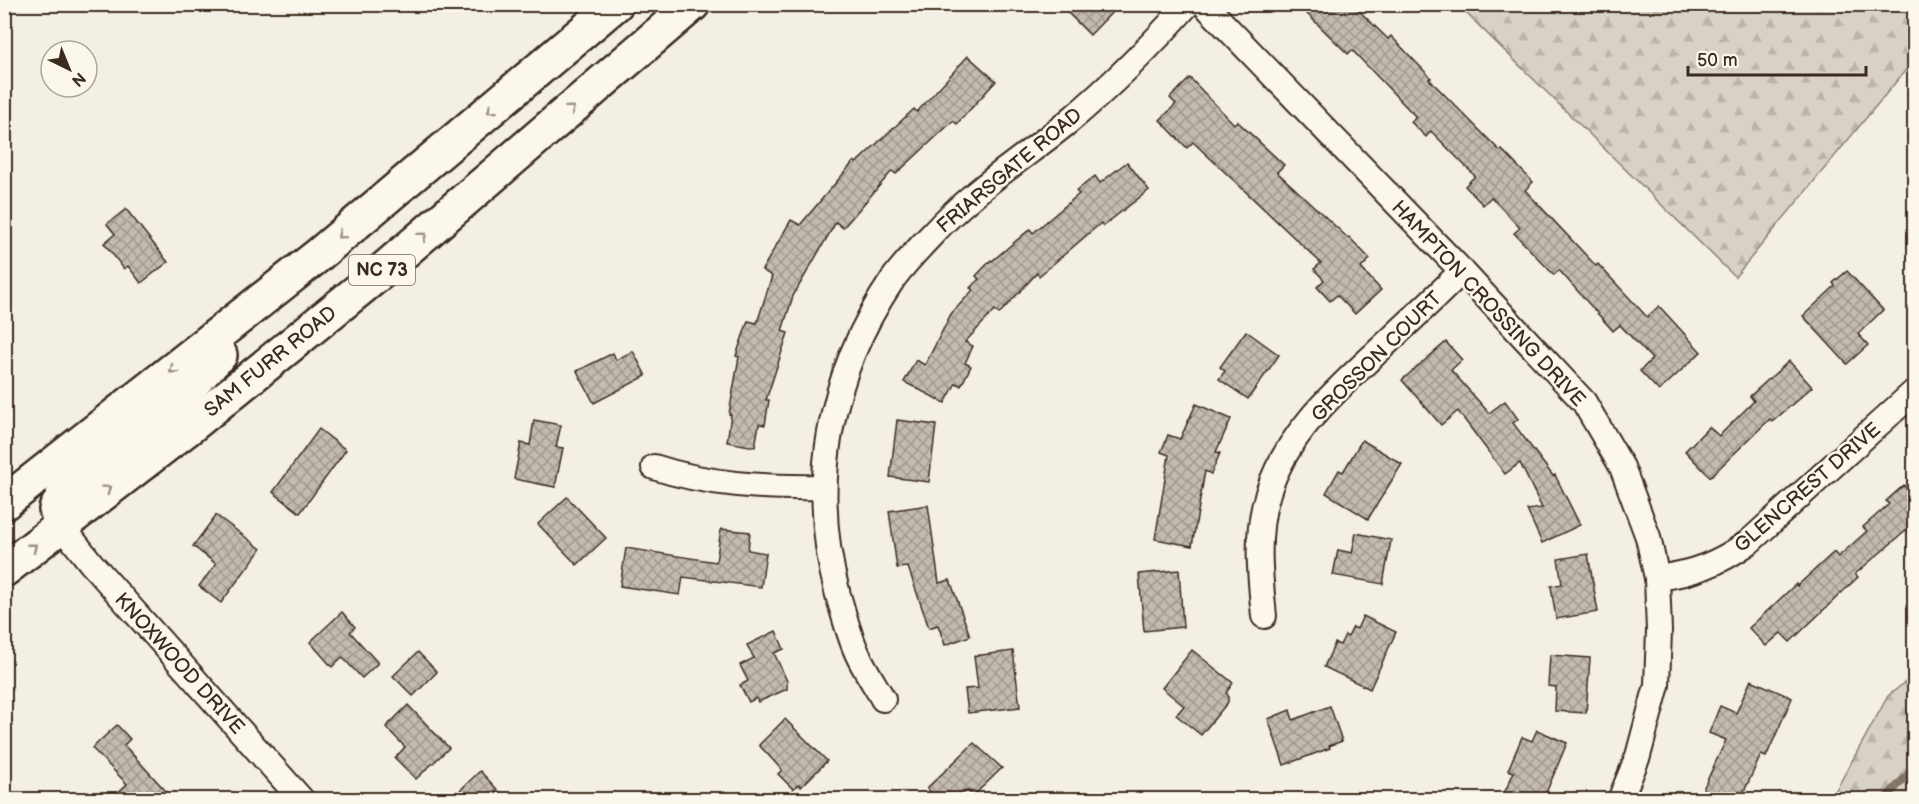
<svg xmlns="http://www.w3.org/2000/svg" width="1919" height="804" font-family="'Balsamiq Sans',sans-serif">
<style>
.forest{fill:url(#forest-firs);stroke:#8a7e72;stroke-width:1.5}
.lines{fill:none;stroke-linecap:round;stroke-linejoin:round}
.stream{stroke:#817468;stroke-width:8}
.building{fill:url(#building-cross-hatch);stroke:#3b2a1e;stroke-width:1.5}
.minor-casing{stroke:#3b2a1e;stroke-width:28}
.primary-casing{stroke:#3b2a1e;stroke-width:38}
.minor{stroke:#fbf7ec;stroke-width:24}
.primary{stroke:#fbf7ec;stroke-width:33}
.oneway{stroke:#9b9085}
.labels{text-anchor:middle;stroke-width:5;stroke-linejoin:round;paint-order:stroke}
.shield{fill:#fbf7ec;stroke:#75685c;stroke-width:1.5}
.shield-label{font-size:18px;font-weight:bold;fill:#3b2a1e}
.street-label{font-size:20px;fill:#3b2a1e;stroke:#fbf7ec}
</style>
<defs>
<pattern id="forest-firs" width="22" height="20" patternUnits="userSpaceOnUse" patternTransform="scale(1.5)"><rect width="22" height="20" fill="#d8d1c6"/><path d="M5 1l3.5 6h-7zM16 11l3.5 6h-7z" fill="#bab4aa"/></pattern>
<pattern id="building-cross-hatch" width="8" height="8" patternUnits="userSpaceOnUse" patternTransform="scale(1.5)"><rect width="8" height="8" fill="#c3bbb0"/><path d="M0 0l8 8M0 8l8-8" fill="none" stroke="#a0988f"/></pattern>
</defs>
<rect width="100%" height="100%" fill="#f3efe4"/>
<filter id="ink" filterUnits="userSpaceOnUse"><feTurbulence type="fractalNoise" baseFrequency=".0167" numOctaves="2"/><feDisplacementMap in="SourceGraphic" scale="12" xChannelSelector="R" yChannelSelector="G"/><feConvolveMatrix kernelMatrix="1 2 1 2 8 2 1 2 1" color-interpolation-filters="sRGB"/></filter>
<g filter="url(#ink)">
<g class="forest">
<path d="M1458 5H1914V60L1735 277Z"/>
<path d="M1914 675V799H1831L1888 696Z"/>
</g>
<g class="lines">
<path class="stream" d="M1884 800 1914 768"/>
</g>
<g class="building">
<path d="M1059 4H1120L1090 35Z"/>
<path d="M1297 4H1352L1388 39 1391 36 1431 78 1429 79 1500 151 1502 150 1533 182 1525 190 1596 266 1598 264 1647 317 1659 306 1701 352 1659 391 1640 371 1652 359 1620 325 1613 331 1559 270 1554 275 1514 233 1520 228 1491 197 1483 205 1465 186 1475 176 1431 131 1426 137 1411 122 1416 117 1352 50 1348 54Z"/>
<path d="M968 56 996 81 957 124 953 121 896 174 892 171 843 228 836 222 793 296 782 331 788 333 766 400H769L765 425 759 424 755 447 727 442 731 415 729 414 739 357 736 356 748 321 757 323 772 276 762 270 791 220 800 225 854 161 856 163 914 109 917 112Z"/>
<path d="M1190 78 1234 124 1237 121 1284 165 1277 172 1348 238 1349 237 1370 259 1361 268 1381 290 1355 314 1337 295 1330 301 1317 287 1324 280 1314 269 1321 263 1193 142 1187 148 1160 120 1176 104 1170 98Z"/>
<path d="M1127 162 1149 190 1103 226 1101 223 1039 276 1037 273 999 314 995 310 965 342 973 346 965 363 971 366 961 386 956 383 945 403 904 382 916 360 925 365 951 314 973 290 970 288 979 279 976 276 991 260 992 261 1030 229 1033 233 1079 194 1076 191 1095 176 1100 183Z"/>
<path d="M126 209 168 262 141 283 128 266 124 269 104 243 115 234 107 224Z"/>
<path d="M1847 271 1883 310 1858 334 1868 345 1847 364 1803 316 1835 286 1833 283Z"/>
<path d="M1246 331 1279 355 1248 399 1219 379 1225 371 1220 367Z"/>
<path d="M1446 342 1462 360 1451 370 1489 413 1505 401 1518 419 1513 423 1553 476 1555 475 1580 525 1542 543 1527 510 1542 508 1520 463 1505 474 1458 411 1441 425 1402 380Z"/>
<path d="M633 351 646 376 594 403 577 371 613 353 616 360Z"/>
<path d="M1789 361 1812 387 1772 422 1770 419 1710 477 1685 451 1709 427 1719 436 1754 401 1750 396Z"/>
<path d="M1196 404 1231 419 1216 452 1220 453 1211 474 1205 471 1192 546 1155 539 1169 455 1161 452 1168 435 1180 439Z"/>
<path d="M534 420 561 425 556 447 563 448 555 487 514 479 521 443 530 445Z"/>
<path d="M897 420 936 425 929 482 890 477Z"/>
<path d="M319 429 346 450 300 513 273 492Z"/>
<path d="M1362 440 1402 464 1368 519 1326 493 1339 470 1343 472Z"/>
<path d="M1904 485 1914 497V524L1855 574 1858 577 1790 642 1781 633 1766 646 1749 628 1796 584 1797 586 1834 552 1838 557 1867 531 1863 527 1889 504 1886 501Z"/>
<path d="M567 497 606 538 577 565 538 524Z"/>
<path d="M928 505 939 583 950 580 970 636 945 645 938 625 929 628 908 567 897 568 889 511Z"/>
<path d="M216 515 261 549 221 603 199 586 216 564 193 546Z"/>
<path d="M721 529 750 532 748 550 766 553 761 587 683 577 680 595 620 586 626 548 716 562Z"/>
<path d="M1356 533 1391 540 1383 584 1333 575 1338 550 1352 553Z"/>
<path d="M1588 554 1598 612 1556 619 1551 586 1562 584 1558 559Z"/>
<path d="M1179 570 1183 627 1144 631 1139 574Z"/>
<path d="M342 612 355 627 350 632 378 663 362 678 342 657 332 667 310 642Z"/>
<path d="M1363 616 1396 632 1370 689 1324 667 1335 643 1340 645 1345 635 1348 637 1353 627 1357 629Z"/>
<path d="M776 631 784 649 774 653 787 681V689L758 702 756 698 749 702 740 685 748 681 740 665 754 658 747 645Z"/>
<path d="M1192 650 1233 683 1226 693 1228 695V702L1201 735 1176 715 1184 706 1162 688Z"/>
<path d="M1013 651 1020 707 968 713 965 689 978 688 974 656Z"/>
<path d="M418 652 437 672 413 696 393 676Z"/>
<path d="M1550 655 1590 658 1586 713 1555 711 1556 687 1548 686Z"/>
<path d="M1751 680 1792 698 1766 757 1761 755 1740 800H1698L1726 740 1709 733 1720 706 1736 713Z"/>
<path d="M408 705 449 748 416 779 395 758 405 747 386 727Z"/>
<path d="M1330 706 1342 741 1329 746 1330 748 1284 765 1268 719 1290 710 1293 720Z"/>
<path d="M785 719 827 761 801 787 799 784 793 789 778 774 782 770 759 745Z"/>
<path d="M117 725 130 739 124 745 174 800H110L127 784 92 748Z"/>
<path d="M1537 730 1567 743 1543 800H1501L1514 772 1508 770 1522 737 1532 741Z"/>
<path d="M974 743 1002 768 973 796 967 790 956 800H938L927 788Z"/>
<path d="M480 771 507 800H450Z"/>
</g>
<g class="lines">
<defs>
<g id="minor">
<path d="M1204 4 1462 271 1584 402 1622 467 1648 537 1657 578 1659 631 1657 685 1638 756 1620 800"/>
<path d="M654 467C708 485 767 488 824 487"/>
<path d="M61 525 91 563 302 800"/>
<path d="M1657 578C1694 573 1718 564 1749 542L1914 392"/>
<path d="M1264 616C1260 575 1255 533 1268 493 1286 435 1333 393 1376 353 1405 326 1434 299 1462 271"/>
<path d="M883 699C875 685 865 670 858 655 849 636 844 615 838 595 808 485 829 373 893 279 907 260 925 242 941 225 979 186 1026 156 1068 122 1111 86 1151 46 1188 4"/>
</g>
<g id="primary">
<path d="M4 503 316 257 616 4"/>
<path d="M61 525 56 509 63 496 74 484 176 400 220 355"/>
<path d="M4 570 191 426 376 276 693 4"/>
</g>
</defs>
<use href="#minor" class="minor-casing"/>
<use href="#primary" class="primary-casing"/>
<use href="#minor" class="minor"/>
<use href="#primary" class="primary"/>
</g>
<defs><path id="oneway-chevron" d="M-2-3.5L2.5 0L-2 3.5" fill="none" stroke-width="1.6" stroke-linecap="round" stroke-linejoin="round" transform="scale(1.5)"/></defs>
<g class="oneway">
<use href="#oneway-chevron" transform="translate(571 109) rotate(-40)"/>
<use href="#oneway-chevron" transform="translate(491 110) rotate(140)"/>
<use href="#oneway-chevron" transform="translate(341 235) rotate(140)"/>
<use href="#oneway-chevron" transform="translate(423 236) rotate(-40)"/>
<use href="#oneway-chevron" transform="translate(173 370) rotate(142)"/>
<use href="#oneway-chevron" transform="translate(107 489) rotate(-37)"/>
<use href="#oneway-chevron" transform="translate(33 547) rotate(-39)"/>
</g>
</g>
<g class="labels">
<rect class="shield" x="349" y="255" width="66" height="30" rx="4.5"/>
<g class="shield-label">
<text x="382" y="276">NC 73</text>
</g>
<g class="street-label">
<text transform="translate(1009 170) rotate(-40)" y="7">FRIARSGATE ROAD</text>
<text transform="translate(1489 303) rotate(47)" y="7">HAMPTON CROSSING DRIVE</text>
<text transform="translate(1376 356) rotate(-45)" y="7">GROSSON COURT</text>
<text transform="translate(270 361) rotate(-39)" y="7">SAM FURR ROAD</text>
<text transform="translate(1807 487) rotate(-41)" y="7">GLENCREST DRIVE</text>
<text transform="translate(180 663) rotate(48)" y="7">KNOXWOOD DRIVE</text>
</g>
</g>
<rect width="1919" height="804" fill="none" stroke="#fbf7ec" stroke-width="24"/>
<rect x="12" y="12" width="1895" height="780" fill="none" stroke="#3b2a1e" stroke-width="2" filter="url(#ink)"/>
<g transform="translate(69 69) rotate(137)"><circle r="28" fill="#fbf7ec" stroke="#aea59a" stroke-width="1.5"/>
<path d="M0-4.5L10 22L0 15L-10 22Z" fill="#3b2a1e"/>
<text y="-9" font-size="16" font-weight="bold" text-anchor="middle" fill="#3b2a1e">N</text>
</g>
<path d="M1688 66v9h178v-9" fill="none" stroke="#3b2a1e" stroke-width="3"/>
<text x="1697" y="66" font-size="18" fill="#3b2a1e" stroke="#fbf7ec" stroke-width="4.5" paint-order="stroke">50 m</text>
</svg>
